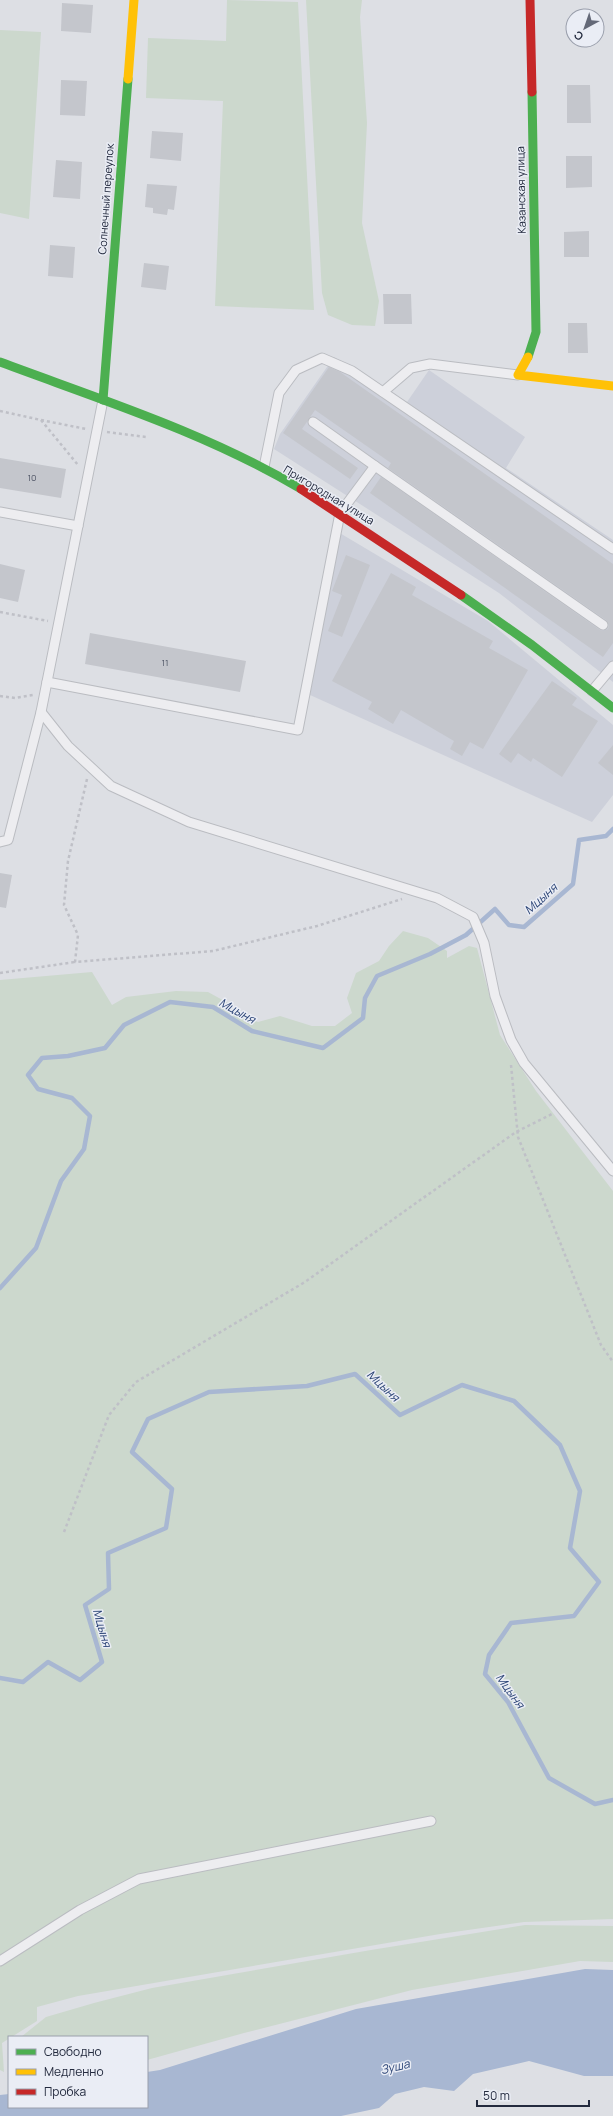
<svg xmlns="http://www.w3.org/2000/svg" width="613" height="2116" font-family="Manrope,sans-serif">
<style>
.built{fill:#cdd0da}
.green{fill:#ccd8cd}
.water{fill:#a8b7d2}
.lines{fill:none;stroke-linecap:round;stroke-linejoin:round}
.stream{stroke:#a8b7d2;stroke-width:4.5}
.building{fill:#c4c6cc}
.lane-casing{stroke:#babcc1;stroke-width:11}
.path{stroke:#bfc0c7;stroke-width:2.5;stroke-dasharray:3 3;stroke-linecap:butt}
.lane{stroke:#ededf0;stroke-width:9}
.fast{stroke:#4caf50;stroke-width:9}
.slow{stroke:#ffc107;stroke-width:9}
.jam{stroke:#c62828;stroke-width:9}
.labels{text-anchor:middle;stroke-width:3;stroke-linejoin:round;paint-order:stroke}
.number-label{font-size:9px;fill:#4d5363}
.street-label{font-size:11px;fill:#232a3e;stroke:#eaedf5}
.water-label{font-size:12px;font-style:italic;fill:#2a4375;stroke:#eaedf5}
</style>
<rect width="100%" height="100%" fill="#dddfe4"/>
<g class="built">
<path d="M334 357 407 402 429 370 525 437 506 468 613 540V682L499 593 274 449 280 434Z"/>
<path d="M338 532 488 621 613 725V795L592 822 310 695Z"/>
</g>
<g class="green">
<path d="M227 0 298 2 314 310 215 306 223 101 146 98 148 38 226 41Z"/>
<path d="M306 0H362L360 17 367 123 362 223 379 301 375 326 352 325 328 315 322 293Z"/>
<path d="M0 30 41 32 29 219 0 213Z"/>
<path d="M403 931 428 938 447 951V958L469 946 477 948 500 1035 536 1091 613 1191V1919L524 1922 440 1934 78 1996 37 2007V2021L2 2043 4 2072 0 2070V980L92 972 112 1005 126 997 176 991 208 992 228 1003 244 1017 258 1022 280 1016 312 1026H335L352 1013 347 998 356 973 379 961 389 946Z"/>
<path d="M525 1925 613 1926V1962L580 1961 412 1990 244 2033 147 2060V2037H21L46 2017 94 2003 152 1988 371 1950Z"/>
</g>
<path class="water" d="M585 1969 613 1970V2076H584L529 2061 473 2074 454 2091 424 2087 395 2094 379 2108 341 2116H0V2095L9 2094V2107H147V2072L160 2070 356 2009Z"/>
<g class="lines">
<g class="stream">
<path d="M0 1288 36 1248 61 1181 84 1149 90 1116 72 1098 38 1089 28 1075 42 1058 68 1056 105 1048 124 1025 170 1002 213 1007 252 1031 323 1048 363 1018 365 998 377 976 430 954 466 935 495 909 509 925 524 927 573 884 579 840 606 836 613 829"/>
<path d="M0 1678 23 1682 48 1662 80 1680 102 1662 85 1605 109 1589 108 1553 166 1528 172 1489 132 1452 148 1419 209 1392 307 1386 355 1374 400 1415 462 1385 514 1401 560 1445 580 1491 570 1548 599 1582 574 1616 511 1623 489 1655 485 1674 508 1702 549 1778 595 1804 613 1800"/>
</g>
</g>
<g class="building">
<path d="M62 3 93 5 91 33 61 31Z"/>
<path d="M61 80 87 81 85 116 60 115Z"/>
<path d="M567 85H590L591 123H567Z"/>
<path d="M152 131 183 133 181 161 150 158Z"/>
<path d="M566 156H592V187L566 188Z"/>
<path d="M56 160 82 162 80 199 53 197Z"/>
<path d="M147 184 177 186 174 210 168 209 167 215 153 213V208L145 207Z"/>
<path d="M589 231V257H564V232Z"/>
<path d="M50 245 75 247 73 278 48 276Z"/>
<path d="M144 263 169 266 166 290 141 287Z"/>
<path d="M383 294H411L412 324H384Z"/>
<path d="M568 323H587L588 353H568Z"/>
<path d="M329 367 340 372 613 564V643L603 657 370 493 381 477 600 630 603 631 608 629 609 625 606 620 388 468 391 463 315 410 302 429 358 468 350 479 283 433Z"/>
<path d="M0 458 66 469 61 498 0 488Z"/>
<path d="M346 555 370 565 342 637 328 631 342 595 332 591Z"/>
<path d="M0 564 25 570 18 602 0 598Z"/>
<path d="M391 573 416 587 412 595 493 641 489 648 528 670 483 749 470 742 462 756 450 749 454 741 401 710 393 724 368 709 372 702 332 681Z"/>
<path d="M90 633 246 661 240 692 85 664Z"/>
<path d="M552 681 577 698 572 705 598 721 562 777 533 758 531 762 518 753 511 763 499 754Z"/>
<path d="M613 745V775L598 763Z"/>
<path d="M0 873 12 875 6 908 0 907Z"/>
</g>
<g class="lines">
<defs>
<g id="lane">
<path d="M383 392 411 368 430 364 518 375"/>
<path d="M313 422 375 466"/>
<path d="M264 467 279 393 296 370 322 358 352 371 613 549"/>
<path d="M0 512 78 526"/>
<path d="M47 682 298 730 340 513 375 466 603 625"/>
<path d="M592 691 613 666"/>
<path d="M41 712 68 746 111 786 189 822 437 898 473 917 484 943 495 996 511 1040 524 1063 613 1171"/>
<path d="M0 842 8 840 41 712 103 400"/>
<path d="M0 1961 80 1910 139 1879 431 1821"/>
</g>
</defs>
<use href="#lane" class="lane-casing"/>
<g class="path">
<path d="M0 411 41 420 78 465"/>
<path d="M41 420 86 429"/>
<path d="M107 432 146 437"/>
<path d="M0 612 48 621"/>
<path d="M0 696 15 698 33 695"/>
<path d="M87 779 68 861 64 905 78 935 75 962 213 951 317 926 402 899"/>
<path d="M0 973 75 962"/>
<path d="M511 1065 518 1137 601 1345 613 1362"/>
<path d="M64 1532 109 1415 136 1382 305 1282 516 1132 552 1114"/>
</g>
<use href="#lane" class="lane"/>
<g class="fast">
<path d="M528 357 536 332 532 92"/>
<path d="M0 362C102 400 207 433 301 489"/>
<path d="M103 400 128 79"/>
<path d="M461 595 532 645 613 708"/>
</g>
<g class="slow">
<path d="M128 79 134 0"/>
<path d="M528 357 518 375 613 386"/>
</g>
<g class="jam">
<path d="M530 0 532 92"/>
<path d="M301 489 461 595"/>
</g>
</g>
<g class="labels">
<g class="number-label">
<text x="32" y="481">10</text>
<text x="165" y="666">11</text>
</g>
<g class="street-label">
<text transform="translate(521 190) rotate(-91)" y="4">Казанская улица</text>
<text transform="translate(106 199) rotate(-86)" y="4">Солнечный переулок</text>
<text transform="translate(329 495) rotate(31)" y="4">Пригородная улица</text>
</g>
<g class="water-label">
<text transform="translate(541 899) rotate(-42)" y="4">Мцыня</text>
<text transform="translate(237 1011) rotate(29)" y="4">Мцыня</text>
<text transform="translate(383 1386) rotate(43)" y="4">Мцыня</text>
<text transform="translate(102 1628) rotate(74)" y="4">Мцыня</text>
<text transform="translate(510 1691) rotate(54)" y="4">Мцыня</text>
<text transform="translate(395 2067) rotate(-13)" y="4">Зуша</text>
</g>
</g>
<rect x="8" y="2036" width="140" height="72" fill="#eaedf5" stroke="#9a9fac"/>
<rect x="16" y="2049" width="20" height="6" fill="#4caf50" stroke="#9a9fac"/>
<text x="44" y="2056" font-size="12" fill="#232a3e">Свободно</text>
<rect x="16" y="2069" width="20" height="6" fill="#ffc107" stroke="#9a9fac"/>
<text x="44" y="2076" font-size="12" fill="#232a3e">Медленно</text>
<rect x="16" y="2089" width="20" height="6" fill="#c62828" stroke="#9a9fac"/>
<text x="44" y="2096" font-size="12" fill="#232a3e">Пробка</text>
<g transform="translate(585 28) rotate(220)"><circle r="19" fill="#eaedf5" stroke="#9a9fac"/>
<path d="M0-3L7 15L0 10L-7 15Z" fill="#646978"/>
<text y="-6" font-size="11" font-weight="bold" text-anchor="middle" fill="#232a3e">С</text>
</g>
<path d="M477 2100v6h112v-6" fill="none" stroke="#232a3e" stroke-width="2"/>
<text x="483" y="2100" font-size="12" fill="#232a3e" stroke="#eaedf5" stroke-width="3" paint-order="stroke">50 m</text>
</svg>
